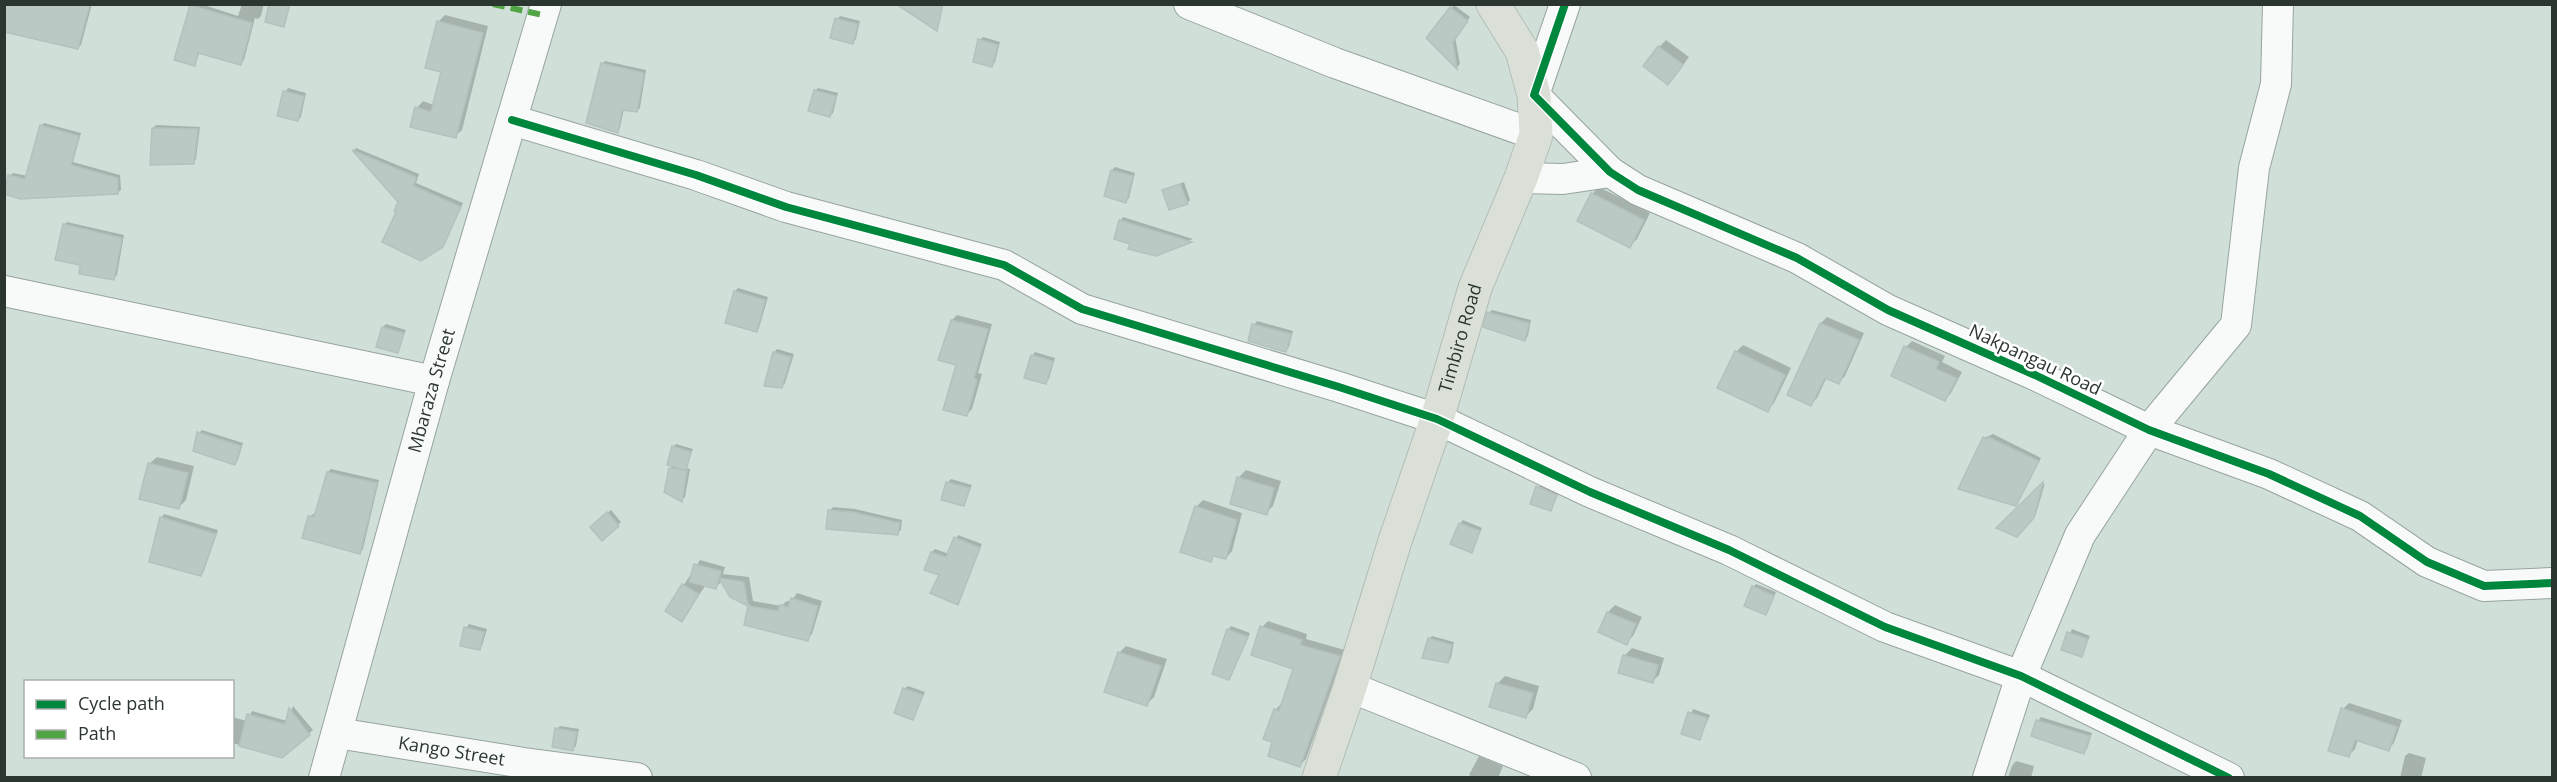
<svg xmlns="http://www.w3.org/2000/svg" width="2557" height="782" font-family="'Open Sans',sans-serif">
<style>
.shadow{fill:#0003}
.building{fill:#bbc9c5;stroke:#b4c1be;stroke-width:1.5}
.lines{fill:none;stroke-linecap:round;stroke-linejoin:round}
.minor-casing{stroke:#97a49e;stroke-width:32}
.major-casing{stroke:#b5bdb8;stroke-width:35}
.minor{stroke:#f8faf9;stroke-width:30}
.major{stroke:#dae0d7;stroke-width:33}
.quiet{stroke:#51a544;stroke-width:6;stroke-dasharray:12 6;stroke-linecap:butt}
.cycleway-casing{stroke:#fff;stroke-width:11}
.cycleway{stroke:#00873e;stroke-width:8}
.labels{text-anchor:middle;stroke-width:5;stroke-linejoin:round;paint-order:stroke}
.street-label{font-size:18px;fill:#2b3631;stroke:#fff}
</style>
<rect width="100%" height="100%" fill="#d0e0d8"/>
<g class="shadow">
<path d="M4 4H92L81 45 78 48Z"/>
<path d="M191 4H201L238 16 242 4H264L261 16 258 19 255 18 244 60 241 63 200 52 195 64Z"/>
<path d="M1454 5 1470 17 1455 37 1460 64 1457 67 1428 37Z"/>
<path d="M445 15 488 26 462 130 455 136 417 108 423 101 434 105 442 71 427 66 439 21Z"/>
<path d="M840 16 860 21 856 39 852 42 837 19Z"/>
<path d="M983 37 1000 42 995 62 992 65 980 40Z"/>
<path d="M1666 40 1689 57 1675 76 1659 47Z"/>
<path d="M605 61 646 70 640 108 637 111 624 109 620 128 617 131 602 64Z"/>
<path d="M288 88 306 93 301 117 298 120 285 92Z"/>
<path d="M818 88 838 93 833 113 830 116 815 91Z"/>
<path d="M44 123 81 133 73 162 120 175 121 190 117 193 20 198 10 176 13 173 28 176 41 126Z"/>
<path d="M156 125 200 127 196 159 193 163 153 128Z"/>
<path d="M356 148 419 174 416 183 463 203 442 246 398 212 399 202 354 150Z"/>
<path d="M1115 167 1135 173 1129 198 1126 201 1112 170Z"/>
<path d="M1184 182 1190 200 1187 203 1164 191Z"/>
<path d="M1599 187 1650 213 1637 239 1630 246 1592 194Z"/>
<path d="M1123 217 1193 239 1156 255 1132 243 1120 221Z"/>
<path d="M67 222 124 235 117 275 113 279 82 264 64 225Z"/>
<path d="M738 288 768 297 759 328 756 331 726 322 735 291Z"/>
<path d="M1492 310 1531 320 1528 336 1525 340 1489 313Z"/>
<path d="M957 315 992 324 978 373 982 374 972 409 966 415 952 320Z"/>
<path d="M1827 317 1864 333 1845 376 1839 382 1827 377 1817 398 1811 404 1821 323Z"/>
<path d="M1257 321 1293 331 1289 347 1286 350 1254 325Z"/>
<path d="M386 324 406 330 397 352 383 327Z"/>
<path d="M1912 341 1945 356 1942 362 1962 372 1951 393 1945 399 1906 347Z"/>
<path d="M1743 345 1791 368 1774 403 1767 410 1736 352Z"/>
<path d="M777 349 794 354 785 383 782 387 774 353Z"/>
<path d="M1035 352 1055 358 1049 379 1046 382 1032 356Z"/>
<path d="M202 430 243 443 238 460 234 464 199 433Z"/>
<path d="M1993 434 2041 458 2016 505 1984 438Z"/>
<path d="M676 444 693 449 686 468 690 469 685 497 682 500 670 469 674 465 673 447Z"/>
<path d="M157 457 194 466 186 500 179 507 149 464Z"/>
<path d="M331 469 379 480 363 549 360 553 309 517 313 514H317L328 472Z"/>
<path d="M1246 470 1281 481 1273 506 1266 513 1239 477Z"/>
<path d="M951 479 972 485 964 505 943 499 948 482Z"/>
<path d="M1541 483 1559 492 1551 510 1532 503Z"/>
<path d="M2045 483 2036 514 2016 535 1998 528Z"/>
<path d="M1203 500 1242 513 1232 551 1226 558 1215 555 1210 560 1196 507Z"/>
<path d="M833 507 855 509 902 520 901 530 897 533 830 511Z"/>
<path d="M611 510 621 522 603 539 592 527Z"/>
<path d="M164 514 218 530 204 571 201 575 161 518Z"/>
<path d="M1463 520 1482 528 1471 551 1460 524Z"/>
<path d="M958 535 982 544 957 603 941 574 926 569 932 552 935 549 949 554Z"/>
<path d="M700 560 725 567 723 574 749 577 753 601 781 606 787 601 791 602 797 593 822 601 812 634 807 639 746 624 750 605 731 596 722 581 715 588 706 585 681 620 667 611Z"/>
<path d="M1756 584 1776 592 1766 614 1753 587Z"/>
<path d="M1615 605 1642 617 1633 636 1626 643 1600 632 1608 612Z"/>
<path d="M1268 621 1307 634 1306 639 1345 650 1306 759 1300 765 1274 742 1275 710 1281 704 1295 668 1262 627Z"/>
<path d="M469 624 487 629 482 646 479 649 466 628Z"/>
<path d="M1231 626 1250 633 1229 679 1228 630Z"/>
<path d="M2072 629 2090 636 2081 655 2063 649Z"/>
<path d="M1432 636 1454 642 1451 658 1448 662 1429 639Z"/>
<path d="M1126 646 1167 659 1154 697 1147 704 1119 653Z"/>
<path d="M1632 648 1664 658 1659 675 1652 682 1625 655Z"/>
<path d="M1505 676 1539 686 1533 709 1526 716 1498 683Z"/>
<path d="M908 686 925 692 913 719 904 689Z"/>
<path d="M2349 703 2402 720 2394 743 2388 749 2358 739 2355 749 2349 755 2343 709Z"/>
<path d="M293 706 313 730 282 756 232 743V717L247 721 252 711 287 721Z"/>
<path d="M1693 709 1710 715 1700 738 1683 733Z"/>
<path d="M2041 717 2092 733 2087 749 2084 752 2038 721Z"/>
<path d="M560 726 579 729 576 746 573 749 557 729Z"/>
<path d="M2409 753 2426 758 2421 778H2400L2405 756Z"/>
<path d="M149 756H164L161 759Z"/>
<path d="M1479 756 1503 766 1498 778H1475L1469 775Z"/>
<path d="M2016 761 2034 766 2031 778H2008L2012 766Z"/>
</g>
<g class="building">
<path d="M4 4H90L78 49 4 32Z"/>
<path d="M269 4H290L284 27 265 22Z"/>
<path d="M896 4H943L937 31Z"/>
<path d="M190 5 252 23 241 65 198 53 195 66 174 60Z"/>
<path d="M1450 7 1468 21 1453 42 1457 69 1426 38Z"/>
<path d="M835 18 858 24 853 44 830 38Z"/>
<path d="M437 21 483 33 456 138 410 127 415 107 431 112 441 72 425 68Z"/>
<path d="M978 39 998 45 992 67 973 62Z"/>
<path d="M1658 46 1683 65 1668 85 1643 66Z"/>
<path d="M601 63 644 73 637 112 622 110 618 133 586 123Z"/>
<path d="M814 90 836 96 830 117 808 111Z"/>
<path d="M283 91 304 96 298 121 277 116Z"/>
<path d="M40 125 79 136 71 165 118 178V194L20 199 4 194 8 175 25 179Z"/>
<path d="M152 128 198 129 194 164 150 165Z"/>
<path d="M352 150 416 177 414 186 461 207 443 247 421 261 382 242 396 212 394 211 398 202Z"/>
<path d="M1111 170 1133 176 1126 203 1104 196Z"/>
<path d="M1180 184 1188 204 1169 210 1162 190Z"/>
<path d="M1591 193 1644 220 1630 248 1577 221Z"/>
<path d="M1119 220 1192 242 1156 256 1128 249 1130 244 1114 239Z"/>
<path d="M63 224 122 238 114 280 79 274 80 265 55 260Z"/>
<path d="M734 291 765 300 757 332 725 323Z"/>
<path d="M1487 312 1529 323 1525 341 1483 327Z"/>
<path d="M951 320 988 329 974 378 977 380 967 416 943 410 956 365 938 360Z"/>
<path d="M1820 323 1859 340 1839 384 1825 378 1811 406 1787 395Z"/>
<path d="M1252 324 1291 334 1286 352 1248 341Z"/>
<path d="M382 327 404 333 398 353 376 347Z"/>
<path d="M1904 346 1939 362 1936 369 1957 378 1945 401 1891 376Z"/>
<path d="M1735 351 1785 375 1768 412 1717 388Z"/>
<path d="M773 352 791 357 782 388 764 386Z"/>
<path d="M1031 355 1053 361 1046 384 1024 378Z"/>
<path d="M197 432 241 446 235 465 193 451Z"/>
<path d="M1983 437 1987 439 1988 437 2039 461 2016 506 1958 489Z"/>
<path d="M672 446 691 452 686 470 667 465Z"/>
<path d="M148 463 188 473 179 509 139 499Z"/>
<path d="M669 468 687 471 682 502 664 492Z"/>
<path d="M327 472 377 483 360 554 302 538 308 516 314 517Z"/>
<path d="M1237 477 1274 488 1267 515 1230 504Z"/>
<path d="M946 482 970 488 964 506 941 500Z"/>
<path d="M2043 482 2034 518 2017 537 1996 528Z"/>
<path d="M1536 486 1557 495 1551 511 1530 504Z"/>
<path d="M1195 506 1237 520 1226 559 1213 556 1211 562 1180 552Z"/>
<path d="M828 510 852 512 900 523 898 535 826 529Z"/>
<path d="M607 512 619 526 602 541 590 527Z"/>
<path d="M160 517 216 534 201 576 149 562Z"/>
<path d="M1459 523 1480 531 1472 553 1450 544Z"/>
<path d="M954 537 980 548 958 605 930 593 939 575 924 570 931 552 946 557Z"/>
<path d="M694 564 721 571 719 578 744 582 748 606 778 611 780 605 788 607 791 598 818 606 808 641 744 625 748 606 730 597 719 578 716 589 689 582Z"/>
<path d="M682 584 699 594 682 622 665 611Z"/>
<path d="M1752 586 1774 596 1766 615 1744 606Z"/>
<path d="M1607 612 1636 624 1627 645 1598 632Z"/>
<path d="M1260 626 1302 640 1300 645 1340 656 1300 767 1268 756 1272 742 1263 739 1274 709 1279 711 1293 669 1251 655Z"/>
<path d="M464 627 484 632 480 650 460 646Z"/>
<path d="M1227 629 1248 637 1229 680 1212 674Z"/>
<path d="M2067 632 2088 639 2082 657 2061 650Z"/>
<path d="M1428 638 1452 645 1448 663 1422 658Z"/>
<path d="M1118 652 1161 666 1147 706 1104 692Z"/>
<path d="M1623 655 1658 665 1653 683 1618 673Z"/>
<path d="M1496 683 1533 693 1526 718 1489 707Z"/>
<path d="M903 688 923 695 913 720 894 713Z"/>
<path d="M289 708 310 735 282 758 239 746 247 714 285 724Z"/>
<path d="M2341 708 2397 727 2389 751 2355 740 2349 757 2328 751Z"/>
<path d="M1688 712 1707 718 1700 740 1681 734Z"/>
<path d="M2036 720 2090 736 2084 754 2031 736Z"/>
<path d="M555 728 577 732 573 751 552 747Z"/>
</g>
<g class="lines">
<defs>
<g id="minor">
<path d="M1189 4 1335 63 1536 135"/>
<path d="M1565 4 1534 95 1610 172 1638 190 1797 258 1888 310 2035 375 2149 430 2269 474 2360 516 2427 562 2484 586 2552 583"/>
<path d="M512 120 696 175 786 207 1004 265 1082 309 1339 387 1437 419 1590 492 1729 550 1885 627 2021 676 2229 778"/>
<path d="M1521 178 1563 179 1610 172"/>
<path d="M4 291 434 381"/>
<path d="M1350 687 1576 778"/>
<path id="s1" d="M337 733 524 763 637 778"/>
<path id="s2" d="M324 778 434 381 546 4"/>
<path d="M1988 778 2021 676 2080 535 2149 430 2236 325 2254 168 2276 84 2278 4"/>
</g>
<g id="major">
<path id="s3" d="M1319 778 1350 687 1395 541 1437 419 1475 288 1521 178 1536 135 1534 95 1522 51 1493 4"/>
</g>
</defs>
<use href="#minor" class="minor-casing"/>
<use href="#major" class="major-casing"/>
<use href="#minor" class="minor"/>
<use href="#major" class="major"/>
<path class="quiet" d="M493 4 543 15"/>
<defs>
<g id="cycleway">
<path d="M1565 4 1534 95 1610 172 1638 190 1797 258 1888 310 2035 375 2149 430 2269 474 2360 516 2427 562 2484 586 2552 583"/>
<path d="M512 120 696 175 786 207 1004 265 1082 309 1339 387 1437 419 1590 492 1729 550 1885 627 2021 676 2229 778"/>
</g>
</defs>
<use href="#cycleway" class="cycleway-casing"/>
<use href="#cycleway" class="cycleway"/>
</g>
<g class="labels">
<g class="street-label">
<text dy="6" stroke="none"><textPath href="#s3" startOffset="462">Timbiro Road</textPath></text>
<text transform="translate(2035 360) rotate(25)" y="6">Nakpangau Road</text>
<text dy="6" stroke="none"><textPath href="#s2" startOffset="402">Mbaraza Street</textPath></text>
<text dy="6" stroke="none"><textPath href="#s1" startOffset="116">Kango Street</textPath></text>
</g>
</g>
<rect width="2557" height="782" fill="none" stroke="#2b3631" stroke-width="12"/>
<rect x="24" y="680" width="210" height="78" fill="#ffffff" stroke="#aaafad" stroke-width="1.5"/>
<rect x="36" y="700" width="30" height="9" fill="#00873e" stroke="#aaafad" stroke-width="1.5"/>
<text x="78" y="710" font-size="18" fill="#2b3631">Cycle path</text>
<rect x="36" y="730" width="30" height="9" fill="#51a544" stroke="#aaafad" stroke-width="1.5"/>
<text x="78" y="740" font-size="18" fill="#2b3631">Path</text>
</svg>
